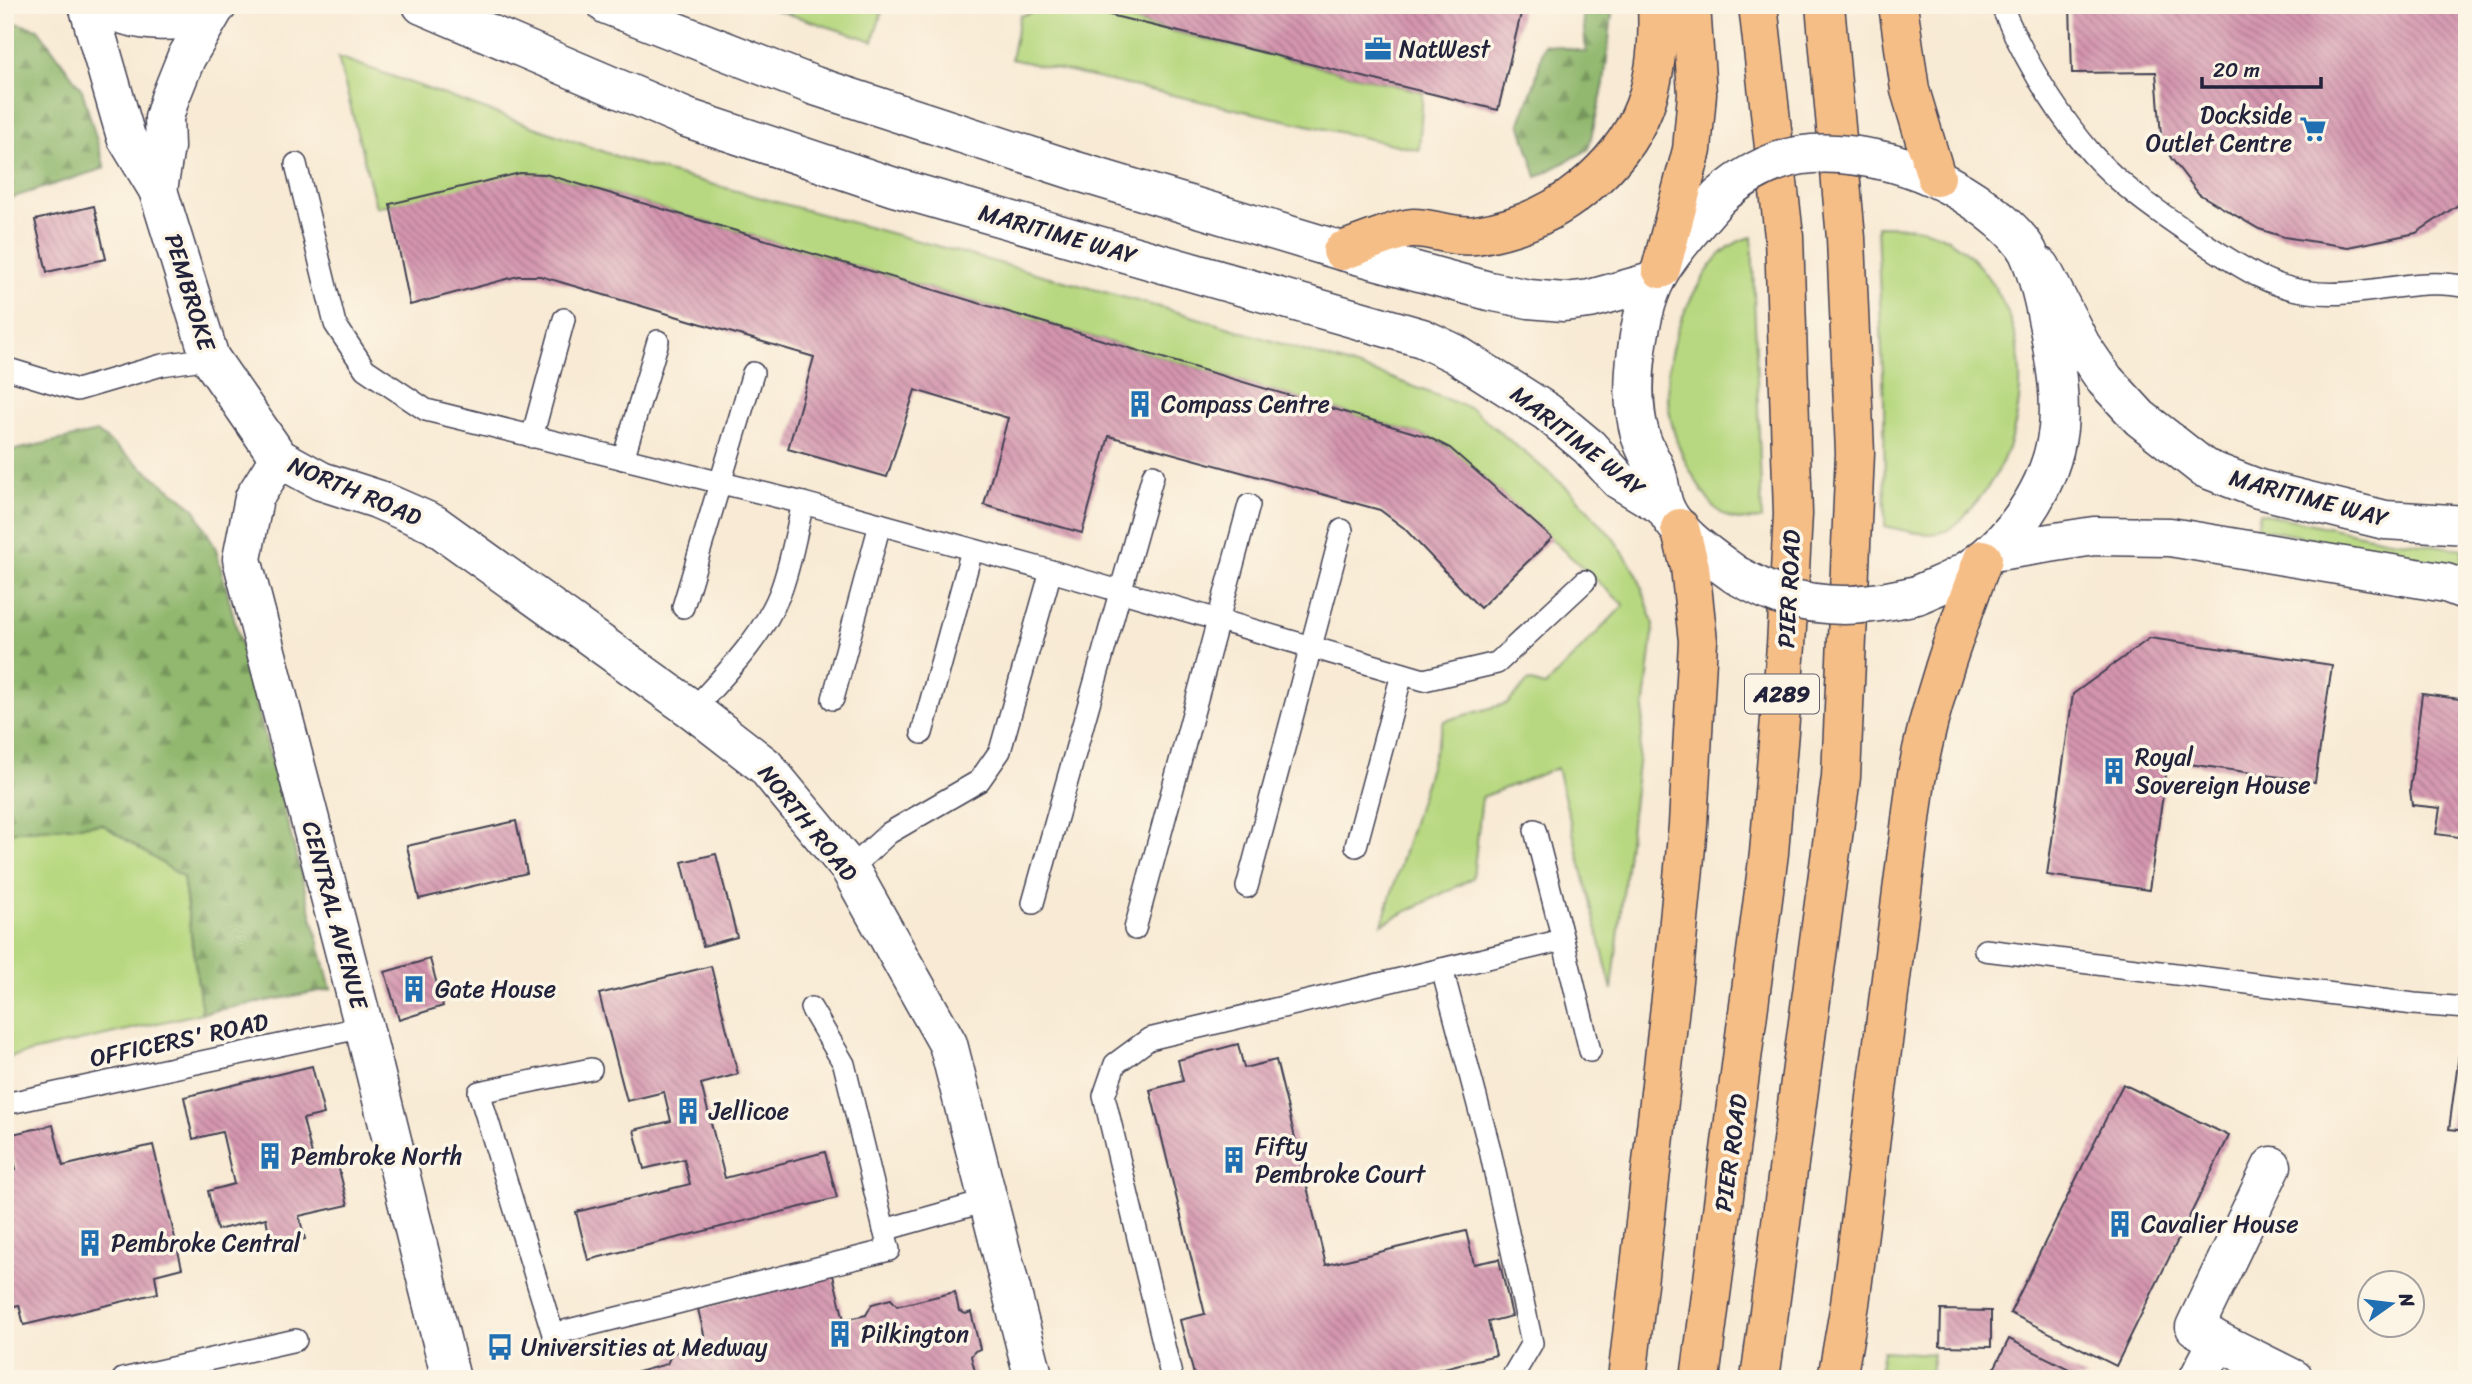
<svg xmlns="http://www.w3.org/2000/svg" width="2472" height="1384" font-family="Sriracha,sans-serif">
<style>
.grass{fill:#b7d880;stroke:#6c7d5e;stroke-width:2}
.forest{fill:url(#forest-firs);stroke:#5a6d54;stroke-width:2}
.building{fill:url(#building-back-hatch)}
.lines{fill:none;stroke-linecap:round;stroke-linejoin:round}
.service-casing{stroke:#424052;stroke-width:24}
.minor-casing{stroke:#424052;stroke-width:41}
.tertiary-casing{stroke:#424052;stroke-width:41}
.primary-casing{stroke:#424052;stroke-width:41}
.service{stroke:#fff;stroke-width:21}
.minor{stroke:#fff;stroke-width:38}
.tertiary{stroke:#fff;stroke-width:38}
.primary{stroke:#f6be87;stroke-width:38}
.tertiary-bridge-casing{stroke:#424052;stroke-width:41;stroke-linecap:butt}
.tertiary-bridge{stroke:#fff;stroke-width:38}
.labels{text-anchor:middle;stroke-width:7;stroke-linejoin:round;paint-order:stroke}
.shield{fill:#fcf5e5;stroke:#63616e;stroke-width:2}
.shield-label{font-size:23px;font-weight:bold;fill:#22223b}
.poi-label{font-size:24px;fill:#22223b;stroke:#fcf5e5;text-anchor:start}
.street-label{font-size:24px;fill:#22223b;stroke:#fcf5e5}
</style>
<defs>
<pattern id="forest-firs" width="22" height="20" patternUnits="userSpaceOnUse" patternTransform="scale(1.75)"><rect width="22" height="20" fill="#91b86e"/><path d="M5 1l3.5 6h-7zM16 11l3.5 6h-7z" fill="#76955c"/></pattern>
<pattern id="building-back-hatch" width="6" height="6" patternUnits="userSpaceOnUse" patternTransform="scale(1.75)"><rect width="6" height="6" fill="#d495ae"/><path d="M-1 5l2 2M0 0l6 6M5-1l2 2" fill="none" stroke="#ac798f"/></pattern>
</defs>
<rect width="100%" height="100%" fill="#fcf5e5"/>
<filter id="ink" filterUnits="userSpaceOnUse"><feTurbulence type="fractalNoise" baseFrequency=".0143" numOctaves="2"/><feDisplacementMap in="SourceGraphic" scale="14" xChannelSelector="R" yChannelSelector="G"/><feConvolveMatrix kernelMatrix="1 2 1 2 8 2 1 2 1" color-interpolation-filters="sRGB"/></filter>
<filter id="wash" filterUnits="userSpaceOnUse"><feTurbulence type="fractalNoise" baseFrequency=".00686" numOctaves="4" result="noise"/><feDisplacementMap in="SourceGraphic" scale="28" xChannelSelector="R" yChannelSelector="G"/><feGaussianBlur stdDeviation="1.57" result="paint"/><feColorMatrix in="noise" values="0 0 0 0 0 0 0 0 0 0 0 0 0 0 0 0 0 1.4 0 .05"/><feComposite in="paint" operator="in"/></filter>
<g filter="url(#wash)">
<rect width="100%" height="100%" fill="#f8ead4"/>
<g class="grass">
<path d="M760 5H884L873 41Z"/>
<path d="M1053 5H1064L1423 92 1419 150 1011 59 1020 16Z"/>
<path d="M338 57 635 163 1188 315 1389 377 1472 409 1572 492 1614 539 1637 574 1654 624 1612 990 1557 768 1482 797 1473 878 1382 924 1444 721 1508 703 1528 681 1545 686 1624 605 1450 448 1428 437 545 174 376 207Z"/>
<path d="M1877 226C1898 226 1920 226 1940 235 1958 243 1972 257 1984 272 2036 337 2030 438 1978 500 1969 510 1957 528 1943 532 1926 537 1903 530 1885 526L1884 402Z"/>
<path d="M1752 237 1762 519C1752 519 1740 522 1730 518 1714 512 1703 493 1695 479 1654 412 1661 346 1701 281 1714 260 1726 243 1752 237Z"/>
<path d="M2260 513 2384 539 2463 549 2460 567 2257 528Z"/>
<path d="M102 824 183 877 202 1013 5 1058V832Z"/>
<path d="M1883 1351 1933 1354 1929 1379H1878Z"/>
</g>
<g class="forest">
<path d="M1582 5H1613L1604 84 1588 150 1537 177 1520 123 1535 82 1544 44 1586 52Z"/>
<path d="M5 20 38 29 82 90 105 168 5 200Z"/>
<path d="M97 432 194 508 216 549 331 989 202 1013 183 877 102 824 5 832V452Z"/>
</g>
<g id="blocks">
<g class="building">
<path d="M1069 5H1523L1498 110Z"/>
<path d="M2070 5H2467V199L2416 233 2348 247 2284 237 2259 229 2199 194 2171 158 2161 136 2156 72 2072 73Z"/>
<path d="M520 173 545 174 1428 437 1450 448 1552 538 1480 608 1404 528 1380 510 1109 436 1082 533 984 505 1008 418 915 390 887 477 788 449 814 357 540 276H518L410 305 390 204Z"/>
<path d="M94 206 106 259 47 272 35 220Z"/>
<path d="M2150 638 2332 665 2315 782 2168 761 2149 890 2047 875 2073 694Z"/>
<path d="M2422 694 2467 700V838L2436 834 2440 808 2412 805 2410 790Z"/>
<path d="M516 821 527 873 419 899 407 846Z"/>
<path d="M716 854 737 937 703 946 682 862Z"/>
<path d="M430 959 443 1006 399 1020 385 972Z"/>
<path d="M711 966 738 1074 701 1084 725 1178 825 1152 837 1198 588 1260 576 1212 690 1184 684 1159 644 1169 634 1130 671 1121 664 1092 627 1101 599 994Z"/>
<path d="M2461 1039H2467V1131L2449 1129Z"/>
<path d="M1238 1044 1244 1068 1276 1060 1326 1265 1466 1231 1474 1264 1499 1259 1512 1316 1488 1322 1496 1355 1400 1379H1195L1180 1320 1205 1314 1150 1090 1183 1081 1178 1060Z"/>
<path d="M312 1066 324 1114 303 1119 313 1159 335 1153 348 1205 299 1216 305 1239 272 1247 266 1218 217 1230 208 1191 234 1184 222 1132 193 1139 184 1097Z"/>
<path d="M2123 1084 2229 1136 2116 1366 2010 1313Z"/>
<path d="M53 1125 63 1166 153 1145 182 1268 155 1275 158 1293 24 1325 19 1305 5 1308V1172L16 1169 8 1135Z"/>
<path d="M833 1275 844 1320 866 1315 872 1304 891 1299 897 1306 955 1292 959 1311 966 1314 971 1312 980 1349 975 1351 971 1356 977 1379H612L667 1364 672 1353 691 1349 701 1357 709 1355 698 1309Z"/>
<path d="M1941 1310 1991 1311V1347L1940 1346Z"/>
<path d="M2009 1339 2089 1379H1989Z"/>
</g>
</g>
</g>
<g filter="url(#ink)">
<use href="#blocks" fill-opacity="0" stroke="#424052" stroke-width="2"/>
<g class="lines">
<defs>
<g id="service">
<path d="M2001 5C2024 58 2054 110 2092 154 2123 189 2166 217 2204 243 2238 265 2268 287 2309 292 2362 300 2414 275 2467 287"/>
<path d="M296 164 335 324 365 369 426 410 803 503 1051 571 1424 680 1497 663 1585 581"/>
<path d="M5 368 77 390 162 365 210 358"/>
<path d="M532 437 564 319"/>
<path d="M623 459 658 341"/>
<path d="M683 607 753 373"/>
<path d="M833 699 880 524"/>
<path d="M693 710C725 674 762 638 780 593 791 565 796 532 803 503"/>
<path d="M922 733 972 550"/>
<path d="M1356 846 1402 674"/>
<path d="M850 869 889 833 979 781 1000 751 1051 571"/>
<path d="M1247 887 1342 530"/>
<path d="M1033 903 1153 475"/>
<path d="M1135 929 1249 505"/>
<path d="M1563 940 1590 1051"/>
<path d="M1985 950 2414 1004 2467 1008"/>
<path d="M1442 969 1490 1150 1532 1343 1511 1379"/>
<path d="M591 1069 479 1092 553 1334 889 1250 844 1064 811 1008"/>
<path d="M5 1104 364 1027"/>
<path d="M884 1230 987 1201"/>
<path d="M123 1379 296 1340"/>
<path d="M1172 1379 1104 1096 1115 1064 1149 1039 1563 940 1535 830"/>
</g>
<g id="minor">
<path d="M88 5 126 137 158 190 210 358 279 458 321 481 377 499 434 524 693 710 765 766 850 869 948 1044 1034 1379"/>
<path d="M158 190 165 147 164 118 170 98 186 58 215 8"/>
<path d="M2041 267 2081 345 2105 380 2140 418 2204 468 2259 489 2385 520 2467 525"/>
<path d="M279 458 254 498 242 559 364 1027 451 1379"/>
<path d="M1992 552 2094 536 2170 537 2446 583 2467 591"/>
<path d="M2218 1341 2195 1327 2272 1166"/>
<path d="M2198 1379 2218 1341 2294 1379"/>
</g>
<g id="tertiary">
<path d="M101 5C134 24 187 28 218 5"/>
<path d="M422 5 687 118 894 187 1422 338 1454 353 1547 412 1589 447 1619 480 1664 507"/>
<path d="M607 5 815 86 1076 171 1342 251 1489 291 1529 299 1564 302 1590 299 1655 281"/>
<path d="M1893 163C1934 174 1968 193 2000 220 2011 230 2021 239 2028 252 2040 279 2046 310 2051 339 2056 369 2061 398 2058 429 2051 488 2011 545 1960 575 1947 583 1931 588 1917 595"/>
<path d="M1719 197C1699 220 1678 243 1662 268 1638 306 1627 391 1640 434 1643 447 1650 457 1655 468 1660 480 1660 493 1664 505 1674 533 1713 558 1736 575"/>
</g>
<g id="primary">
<path d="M1898 5 1910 90 1936 177"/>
<path d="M1342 251C1357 246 1400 228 1413 228 1435 228 1454 238 1476 235 1515 229 1552 214 1582 189 1643 139 1661 83 1657 5"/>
<path d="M1661 269 1692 150 1697 94 1691 5"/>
<path d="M1627 1379 1675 963 1688 825 1698 641 1690 567 1680 528"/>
<path d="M1700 1379 1769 853 1786 646 1793 514 1784 236 1758 5"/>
<path d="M1760 1379 1841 777 1855 453 1846 238 1825 5"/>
<path d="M1837 1379 1850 1304 1916 780C1930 701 1955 634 1983 559"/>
</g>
</defs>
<use href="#service" class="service-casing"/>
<use href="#minor" class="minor-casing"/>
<use href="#tertiary" class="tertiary-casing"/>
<use href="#primary" class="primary-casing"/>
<use href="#service" class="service"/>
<use href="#minor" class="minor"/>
<use href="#tertiary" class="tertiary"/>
<use href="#primary" class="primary"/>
<defs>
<g id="tertiary-bridge">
<path d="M1719 197C1775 148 1824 146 1893 163"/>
<path d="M1736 575C1750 582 1766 591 1781 596 1832 610 1867 606 1917 595"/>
</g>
</defs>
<use href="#tertiary-bridge" class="tertiary-bridge-casing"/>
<use href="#tertiary-bridge" class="tertiary-bridge"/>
</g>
</g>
<defs>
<symbol id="office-bare" viewBox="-9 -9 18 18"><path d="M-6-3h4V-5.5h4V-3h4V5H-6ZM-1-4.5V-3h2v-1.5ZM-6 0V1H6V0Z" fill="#1f6fb2" stroke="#fcf5e5" stroke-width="2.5" paint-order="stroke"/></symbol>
<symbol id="supermarket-bare" viewBox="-9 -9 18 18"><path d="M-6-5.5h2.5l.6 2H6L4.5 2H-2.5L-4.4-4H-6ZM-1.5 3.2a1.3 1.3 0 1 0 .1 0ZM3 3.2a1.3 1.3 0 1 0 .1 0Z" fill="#1f6fb2" stroke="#fcf5e5" stroke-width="2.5" paint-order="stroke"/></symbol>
<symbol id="building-bare" viewBox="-9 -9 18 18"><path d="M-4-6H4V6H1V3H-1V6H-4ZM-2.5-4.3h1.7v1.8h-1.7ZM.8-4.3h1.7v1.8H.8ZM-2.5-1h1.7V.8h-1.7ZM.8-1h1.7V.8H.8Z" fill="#1f6fb2" stroke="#fcf5e5" stroke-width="2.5" paint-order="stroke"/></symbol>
<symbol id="bus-bare" viewBox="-9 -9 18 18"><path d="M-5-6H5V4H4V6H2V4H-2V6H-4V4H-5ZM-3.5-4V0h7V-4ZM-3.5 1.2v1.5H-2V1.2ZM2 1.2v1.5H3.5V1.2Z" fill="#1f6fb2" stroke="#fcf5e5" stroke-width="2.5" paint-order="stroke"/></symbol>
</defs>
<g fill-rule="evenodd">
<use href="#office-bare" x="1359" y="30" width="38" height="38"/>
<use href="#supermarket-bare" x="2294" y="110" width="38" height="38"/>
<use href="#building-bare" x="1121" y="385" width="38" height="38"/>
<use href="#building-bare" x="2095" y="752" width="38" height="38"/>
<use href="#building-bare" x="395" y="970" width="38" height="38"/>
<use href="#building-bare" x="669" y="1092" width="38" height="38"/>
<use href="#building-bare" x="251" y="1137" width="38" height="38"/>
<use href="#building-bare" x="1215" y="1141" width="38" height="38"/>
<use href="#building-bare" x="2101" y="1205" width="38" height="38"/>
<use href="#building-bare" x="71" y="1224" width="38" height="38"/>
<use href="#building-bare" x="821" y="1315" width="38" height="38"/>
<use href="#bus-bare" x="481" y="1328" width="38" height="38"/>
</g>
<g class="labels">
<rect class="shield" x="1745" y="674.5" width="74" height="39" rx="5"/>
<g class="shield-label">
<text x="1782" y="702">A289</text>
</g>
<g class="poi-label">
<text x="1399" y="57">NatWest</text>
<text x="2292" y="123" text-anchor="end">Dockside<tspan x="2292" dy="28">Outlet Centre</tspan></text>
<text x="1161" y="412">Compass Centre</text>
<text x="2135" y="765">Royal<tspan x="2135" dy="28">Sovereign House</tspan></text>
<text x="435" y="997">Gate House</text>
<text x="709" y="1119">Jellicoe</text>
<text x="1255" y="1154">Fifty<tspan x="1255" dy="28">Pembroke Court</tspan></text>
<text x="291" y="1164">Pembroke North</text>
<text x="2141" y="1232">Cavalier House</text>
<text x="111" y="1251">Pembroke Central</text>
<text x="861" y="1342">Pilkington</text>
<text x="521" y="1355">Universities at Medway</text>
</g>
<g class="street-label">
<text transform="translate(1058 234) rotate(16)" y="8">MARITIME WAY</text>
<text transform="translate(190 292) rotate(73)" y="8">PEMBROKE</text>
<text transform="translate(1578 441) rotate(38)" y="8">MARITIME WAY</text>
<text transform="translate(355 491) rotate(23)" y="8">NORTH ROAD</text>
<text transform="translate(2309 498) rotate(15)" y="8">MARITIME WAY</text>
<text transform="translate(1789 589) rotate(-87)" y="8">PIER ROAD</text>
<text transform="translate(808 823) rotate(51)" y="8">NORTH ROAD</text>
<text transform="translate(335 915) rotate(75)" y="8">CENTRAL AVENUE</text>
<text transform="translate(179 1040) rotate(-12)" y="8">OFFICERS' ROAD</text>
<text transform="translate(1731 1153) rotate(-82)" y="8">PIER ROAD</text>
</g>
</g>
<rect width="2472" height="1384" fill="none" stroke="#fcf5e5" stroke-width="28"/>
<g transform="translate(2391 1304) rotate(76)"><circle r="33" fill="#fcf5e5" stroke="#a5a1a1" stroke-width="2"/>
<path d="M0-5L12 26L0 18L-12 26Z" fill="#1f6fb2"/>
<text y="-10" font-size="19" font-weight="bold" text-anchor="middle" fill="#22223b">N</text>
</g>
<path d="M2202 77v10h119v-10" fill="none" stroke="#22223b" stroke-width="3.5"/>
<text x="2213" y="77" font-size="21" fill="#22223b" stroke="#fcf5e5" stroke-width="5" paint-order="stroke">20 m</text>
</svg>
